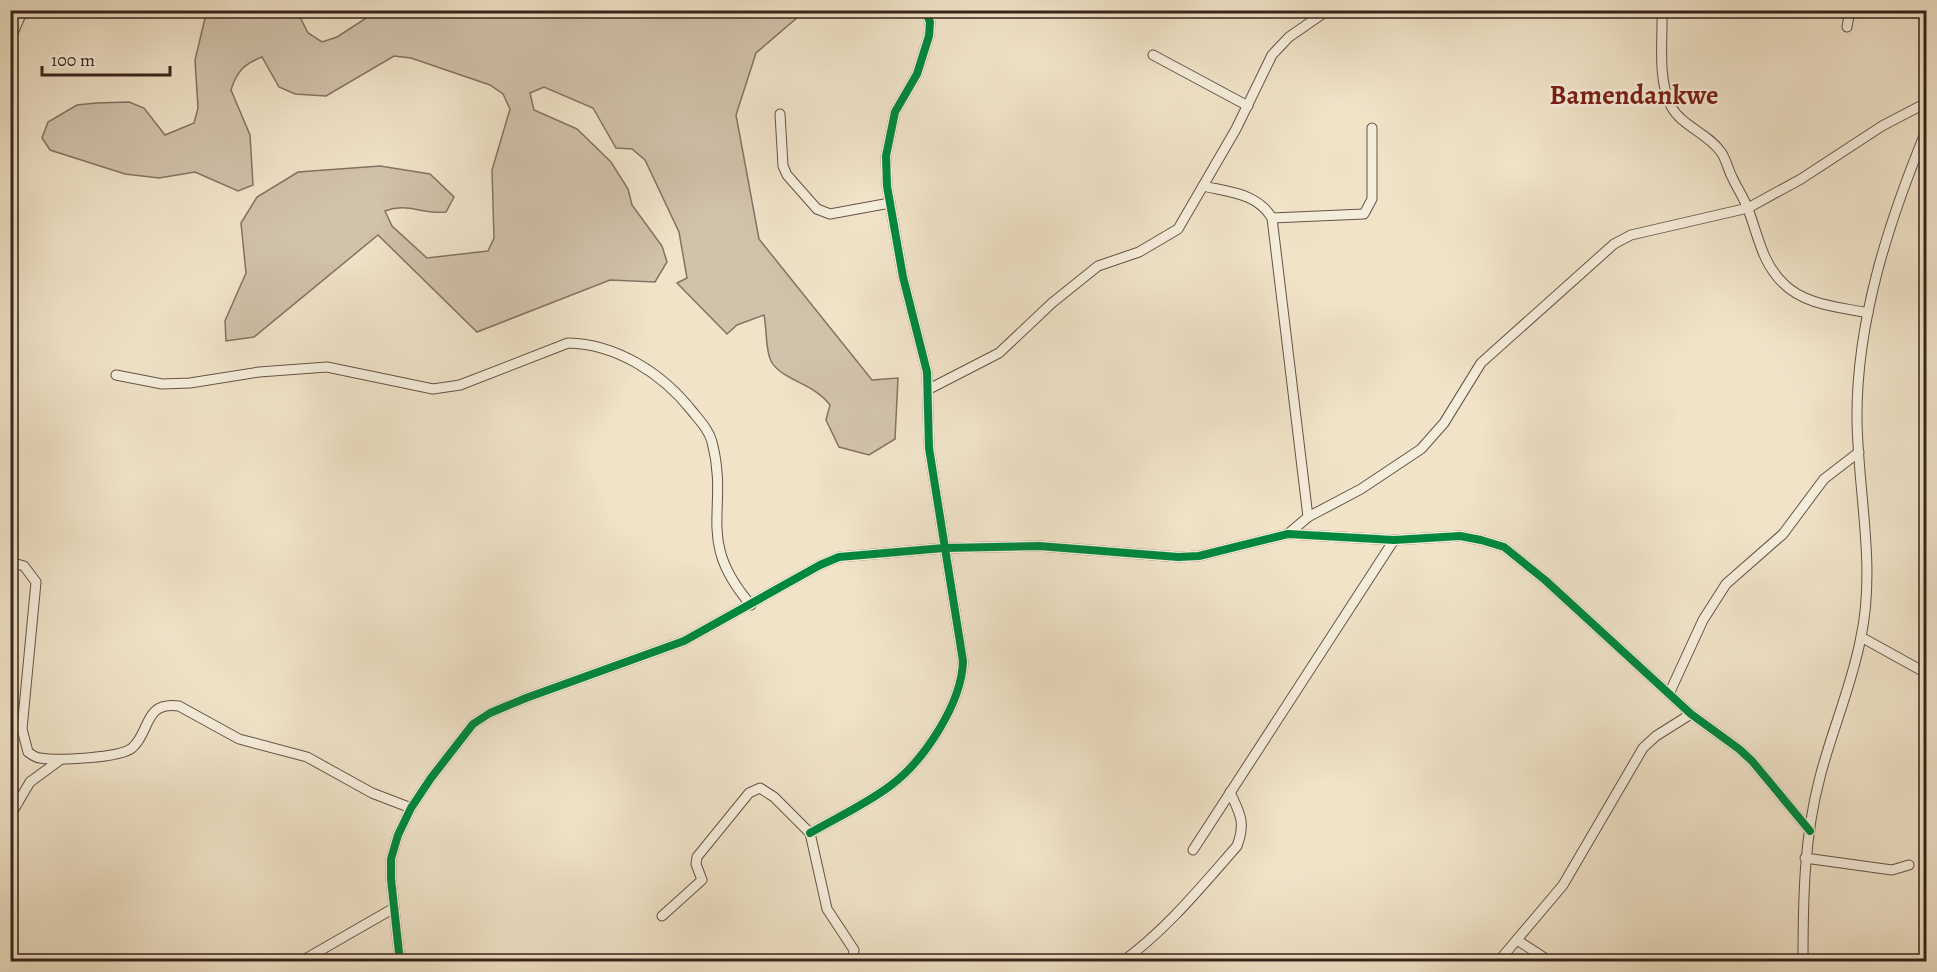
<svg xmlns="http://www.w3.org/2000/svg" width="1937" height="972" font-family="Alegreya,serif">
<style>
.green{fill:#d1c2ab;stroke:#847263;stroke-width:1.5}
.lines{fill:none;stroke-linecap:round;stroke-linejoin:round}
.street-casing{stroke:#665346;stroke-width:11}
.street{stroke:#f5eddb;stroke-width:9}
.cycleway-casing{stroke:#f5eddb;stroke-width:11}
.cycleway{stroke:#00873e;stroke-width:8}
.labels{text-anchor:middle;stroke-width:4.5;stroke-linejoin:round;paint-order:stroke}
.district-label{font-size:27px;font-weight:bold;fill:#7a1f14;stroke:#f5eddb}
</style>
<rect width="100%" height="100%" fill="#f0e3c8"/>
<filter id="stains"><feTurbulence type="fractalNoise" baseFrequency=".00333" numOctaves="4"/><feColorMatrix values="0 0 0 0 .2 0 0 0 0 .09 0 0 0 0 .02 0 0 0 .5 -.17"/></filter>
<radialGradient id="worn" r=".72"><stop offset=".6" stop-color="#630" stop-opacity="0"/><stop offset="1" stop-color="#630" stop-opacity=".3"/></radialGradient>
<path class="green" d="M212 11H297L308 33 322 42 337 37 377 11H805L756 53 736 115 759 239 872 380 898 378 895 439 869 455 839 447 826 420 830 405C814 383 781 380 771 361 765 349 767 328 764 315L737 325 727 334 677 283 687 278 679 232 645 160 632 149 616 148 593 108 544 87 530 93 534 110 577 129 611 162 628 189 632 205 662 246 667 262 655 282 610 280 477 332 378 235 254 337 226 341 225 321 246 273 241 223 257 197 298 172 380 166 430 174 454 197 446 212C422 215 408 202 385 211L392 226 427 258 488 251 494 238 492 170 510 109 503 94 490 85 411 58 394 56 326 96 295 94 279 87 262 57C244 64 237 71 231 90L250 135 253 185 238 191 195 172 159 178 125 174 50 150 42 138 48 122 77 105 96 103 129 102 144 108 165 135 194 123 198 108 195 60 206 14Z"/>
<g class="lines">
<defs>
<g id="street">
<path d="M1662 10C1663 39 1657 79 1671 106 1681 126 1708 133 1721 152 1726 159 1728 169 1732 177 1737 188 1744 198 1748 209 1758 235 1762 263 1783 283 1804 305 1840 307 1868 313"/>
<path d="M1847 27 1850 10"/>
<path d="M10 40 23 10"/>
<path d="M1153 55 1248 106"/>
<path d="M780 114 783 166 787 175 817 209 830 214 890 203"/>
<path d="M1203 186C1229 192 1257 193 1272 218L1308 517 1288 534"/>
<path d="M1272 218 1364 214 1372 199V128"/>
<path d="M116 375 162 384 190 383 259 372 327 367 433 389 460 385 568 343C617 344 663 374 692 411 700 421 709 430 712 442 730 511 694 539 751 605"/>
<path d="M929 389 999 353 1052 303 1098 266 1139 252 1178 229 1236 129 1272 55 1289 37 1328 10"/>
<path d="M1308 517 1361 489 1421 449 1444 423 1481 363 1614 244 1631 235 1748 208 1801 179 1882 126 1926 103"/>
<path d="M10 562 24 566 36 582 22 729 28 752C32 755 36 758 40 758 57 761 120 758 132 748 151 732 143 701 179 706L239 739 307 757 372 793 411 808"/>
<path d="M1861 637 1926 673"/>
<path d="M1669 694 1703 620 1726 584 1783 534 1824 479 1859 452"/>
<path d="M10 816 30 782 60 760"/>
<path d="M810 833C836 818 866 804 890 786 924 761 962 703 963 661L929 448 927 372 903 277 887 186 886 156 895 112 917 74 929 36 930 22 925 10"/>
<path d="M1193 850 1394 540"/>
<path d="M1805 858 1892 870 1909 865"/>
<path d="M662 916 702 880 696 864 697 857 749 793 760 788 774 797 810 833 827 909 854 950 853 957 848 962"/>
<path d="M1517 940 1551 962"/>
<path d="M300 962 394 908"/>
<path d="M400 962 391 879V859L398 835 411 808 431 778 473 724 490 713 526 698 684 641 820 565 839 557 944 548 1039 546 1178 557 1199 556 1288 534 1394 540 1460 536 1481 540 1504 547 1545 580 1691 714 1739 749 1752 761 1810 831"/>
<path d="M1122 962C1167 929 1201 887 1237 846 1246 822 1240 814 1230 792"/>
<path d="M1498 962 1563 885 1643 748 1656 736 1691 714"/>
<path d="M1803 962C1803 899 1804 837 1820 777 1832 730 1852 685 1861 637 1876 566 1858 492 1857 420 1856 321 1889 221 1926 131"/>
</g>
</defs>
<use href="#street" class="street-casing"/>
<use href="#street" class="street"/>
<defs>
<g id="cycleway">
<path d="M810 833C836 818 866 804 890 786 924 761 962 703 963 661L929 448 927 372 903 277 887 186 886 156 895 112 917 74 929 36 930 22 925 10"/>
<path d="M400 962 391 879V859L398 835 411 808 431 778 473 724 490 713 526 698 684 641 820 565 839 557 944 548 1039 546 1178 557 1199 556 1288 534 1394 540 1460 536 1481 540 1504 547 1545 580 1691 714 1739 749 1752 761 1810 831"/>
</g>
</defs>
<use href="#cycleway" class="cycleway-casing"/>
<use href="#cycleway" class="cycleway"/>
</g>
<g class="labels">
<g class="district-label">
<text x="1634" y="104">Bamendankwe</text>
</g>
</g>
<rect width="1937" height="972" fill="none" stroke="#f0e3c8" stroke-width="36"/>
<rect x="12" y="12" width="1913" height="948" fill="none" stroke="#38231b" stroke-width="3"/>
<rect x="18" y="18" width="1901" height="936" fill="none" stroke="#38231b" stroke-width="1.5"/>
<path d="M42 66v9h128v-9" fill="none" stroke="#38231b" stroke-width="3"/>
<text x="51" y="66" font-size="18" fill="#38231b" stroke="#f5eddb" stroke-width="4.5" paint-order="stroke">100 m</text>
<rect width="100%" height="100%" filter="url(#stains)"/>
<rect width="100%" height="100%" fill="url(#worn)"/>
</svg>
